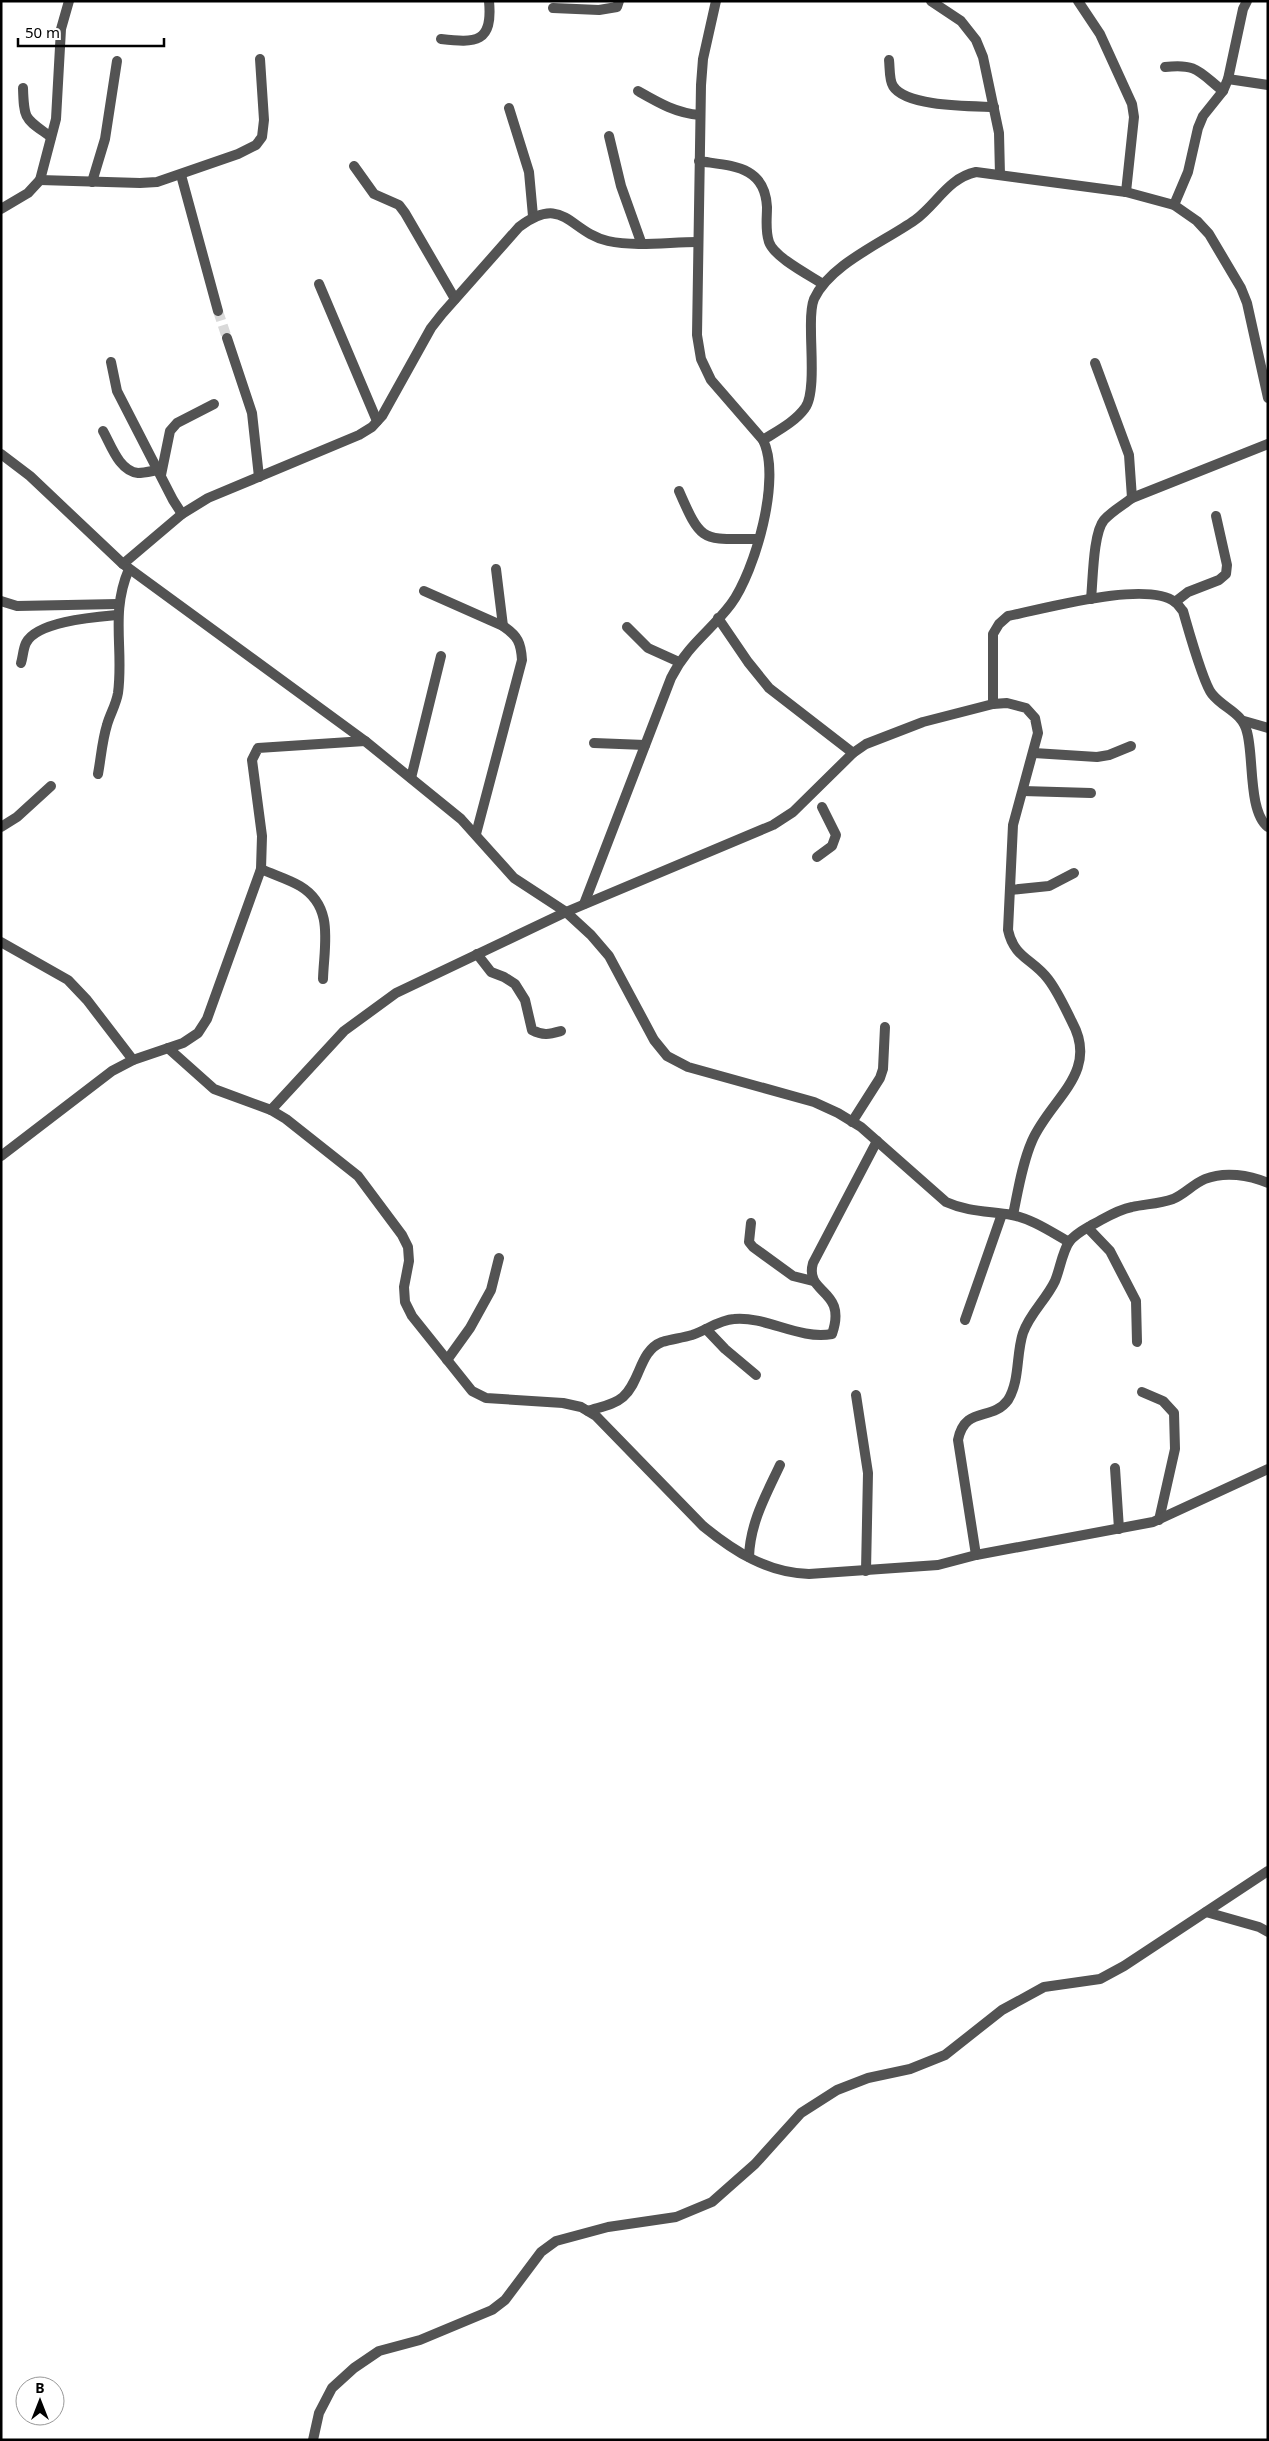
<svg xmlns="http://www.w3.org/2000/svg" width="1269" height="2441" font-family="'Noto Sans',sans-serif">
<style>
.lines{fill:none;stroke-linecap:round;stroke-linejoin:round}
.minor-tunnel{stroke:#d9d9d9;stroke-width:10;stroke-dasharray:10 5;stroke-linecap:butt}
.service{stroke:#535353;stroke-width:10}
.minor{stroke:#535353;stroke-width:10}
</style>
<rect width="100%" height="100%" fill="#fff"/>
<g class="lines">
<path class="minor-tunnel" d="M218 311 227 338"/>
<g class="service">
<path d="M1078 1 1100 34 1132 104 1134 117 1126 192"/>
<path d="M553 8 599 10 617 7 619 1"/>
<path d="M441 39C476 43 493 43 489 1"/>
<path d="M889 60C890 68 889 80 893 86 906 107 971 106 994 107"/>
<path d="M1165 67C1197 63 1199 72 1223 91"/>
<path d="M23 88C24 121 25 118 51 137"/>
<path d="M638 91C659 103 676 113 700 115"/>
<path d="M509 108 529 172 533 216"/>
<path d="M609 136 621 186 641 242"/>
<path d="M699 161C731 166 765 165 767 207 767 219 765 230 769 242 774 257 809 275 823 284"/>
<path d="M92 182 105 139 117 61"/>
<path d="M319 284 377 421"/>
<path d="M1095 363 1129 455 1132 498"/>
<path d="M103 431C111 445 119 471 138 473 144 473 152 471 158 470"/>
<path d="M161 475 170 431 177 423 214 404"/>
<path d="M679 491C702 544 702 539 758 539"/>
<path d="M496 569 503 626"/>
<path d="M1175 602 1188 592 1219 580 1226 574 1227 565 1216 516"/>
<path d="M627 627 648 648 679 662"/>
<path d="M21 663C23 657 23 649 26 643 37 621 96 617 118 615"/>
<path d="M1244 721 1268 728"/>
<path d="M594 743 645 745"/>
<path d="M1034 753 1097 757 1109 755 1131 746"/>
<path d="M411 778 441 656"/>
<path d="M1023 791 1091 793"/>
<path d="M817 857 832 846 836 835 822 807"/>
<path d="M261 869C274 875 288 879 300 886 335 907 324 945 323 979"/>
<path d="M1010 890 1049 886 1074 873"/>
<path d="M477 954 491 972 504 977 515 984 525 1000 532 1030C543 1036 550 1034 561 1031"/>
<path d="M852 1122 880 1078 883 1069 885 1027"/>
<path d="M751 1223 749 1242 753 1247 793 1276 813 1281"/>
<path d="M1088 1228 1110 1251 1136 1301 1137 1342"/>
<path d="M965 1320 1002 1214"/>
<path d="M706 1329 725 1349 756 1375"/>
<path d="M447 1360 470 1328 491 1290 499 1258"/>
<path d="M1142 1392 1163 1401 1174 1413 1175 1449 1159 1520"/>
<path d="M856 1395 868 1473 866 1571"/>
<path d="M1115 1468 1119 1529"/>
<path d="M749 1557C750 1523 766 1495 780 1465"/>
</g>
<g class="minor">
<path d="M931 1 961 21 976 40 983 57 999 133 1000 175"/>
<path d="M1228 79 1268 85"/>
<path d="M354 166 374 194 399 205 405 213 455 299"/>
<path d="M181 175 218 311"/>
<path d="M40 180 140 183 157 182 238 154 256 145 262 137 264 120 260 59"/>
<path d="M1174 205 1188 172 1198 128 1203 116 1223 91 1228 79 1243 9 1247 1"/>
<path d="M1 209 28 193 40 180 56 119 61 29 69 1"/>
<path d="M227 338 252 413 259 477"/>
<path d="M111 362 117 391 173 500 182 514"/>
<path d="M763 440C777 431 795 422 805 408 815 395 811 351 811 333 811 323 810 309 814 299 830 264 884 242 915 220 937 204 948 178 976 172L1126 192 1174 205 1197 221 1209 234 1241 288 1247 303 1268 398"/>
<path d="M1 454 30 476 123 564 365 741 461 819 514 878 566 912 591 935 609 956 654 1040 667 1056 688 1067 814 1102 838 1113 861 1127 946 1202C968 1212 989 1211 1012 1215 1032 1219 1051 1232 1069 1242"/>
<path d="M123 564 182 514 208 498 359 435 372 427 382 416 431 328 442 314 519 227C564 193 569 232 608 241 636 247 669 242 697 242"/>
<path d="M424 591 503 626C518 636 521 643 522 660L476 834"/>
<path d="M1091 599C1093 580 1093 533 1104 520 1112 511 1123 505 1132 498L1268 444"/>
<path d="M1 601 17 606 118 604"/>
<path d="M718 618 748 662 769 688 853 753"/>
<path d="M993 704V634L999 624 1008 616C1044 609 1146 580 1175 602 1178 604 1181 609 1183 611 1188 628 1203 683 1212 694 1224 709 1242 712 1247 732 1254 756 1248 812 1268 827"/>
<path d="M98 774C101 758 102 741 107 725 110 714 116 705 118 693 124 649 110 613 129 569"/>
<path d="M1 827 17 817 51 786"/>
<path d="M584 904 671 678C688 644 710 632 731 604 755 571 782 478 763 440L711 380 701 359 697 335 701 85 703 59 716 1"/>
<path d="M1 942 68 980 87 1000 133 1060"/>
<path d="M168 1048 214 1089 271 1110 286 1119 358 1176 402 1235 408 1247 409 1261 404 1287 405 1302 412 1316 472 1391 486 1398 563 1403 581 1407 596 1416 703 1526C735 1552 768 1573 809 1574L938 1565 976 1555 1153 1522 1268 1469"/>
<path d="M271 1110 344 1031 396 993 566 912 773 825 793 812 853 753 866 744 923 722 993 704 1007 703 1026 708 1035 718 1038 733 1013 825 1008 930C1014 958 1033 959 1048 979 1058 992 1065 1008 1072 1022 1100 1073 1050 1099 1032 1141 1022 1164 1018 1191 1013 1215"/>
<path d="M1 1156 112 1071 133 1060 183 1043 198 1033 207 1019 261 869 262 836 252 760 258 748 365 741"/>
<path d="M588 1411C600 1407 614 1405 623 1397 641 1381 639 1351 662 1342 672 1339 682 1338 692 1335 707 1330 719 1320 734 1319 767 1316 798 1340 832 1334 848 1288 804 1295 813 1263L877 1141"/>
<path d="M976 1555 958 1440C965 1405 992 1422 1008 1400 1020 1381 1016 1354 1023 1333 1030 1313 1046 1300 1055 1281 1060 1269 1062 1253 1069 1242 1074 1235 1083 1230 1090 1226 1104 1219 1116 1210 1132 1207 1145 1204 1159 1204 1173 1199 1185 1194 1193 1184 1205 1179 1225 1171 1249 1175 1268 1183"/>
<path d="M1206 1912 1259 1927 1268 1932"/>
<path d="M313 2440 319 2413 332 2388 354 2368 379 2351 420 2340 492 2310 505 2300 541 2252 556 2241 608 2227 676 2217 712 2202 755 2164 801 2113 837 2090 868 2078 910 2069 945 2055 1002 2010 1044 1987 1100 1979 1124 1966 1268 1871"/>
</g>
</g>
<rect width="1269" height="2441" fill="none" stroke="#000000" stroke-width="5"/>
<g transform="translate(40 2401)"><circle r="24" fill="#ffffff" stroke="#999999"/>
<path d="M0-4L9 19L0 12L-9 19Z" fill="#000000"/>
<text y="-8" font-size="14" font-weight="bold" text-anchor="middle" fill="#000000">B</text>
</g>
<path d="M18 38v8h146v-8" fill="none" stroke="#000000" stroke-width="2.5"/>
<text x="25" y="38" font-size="15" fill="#000000" stroke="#ffffff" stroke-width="4" paint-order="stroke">50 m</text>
</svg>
